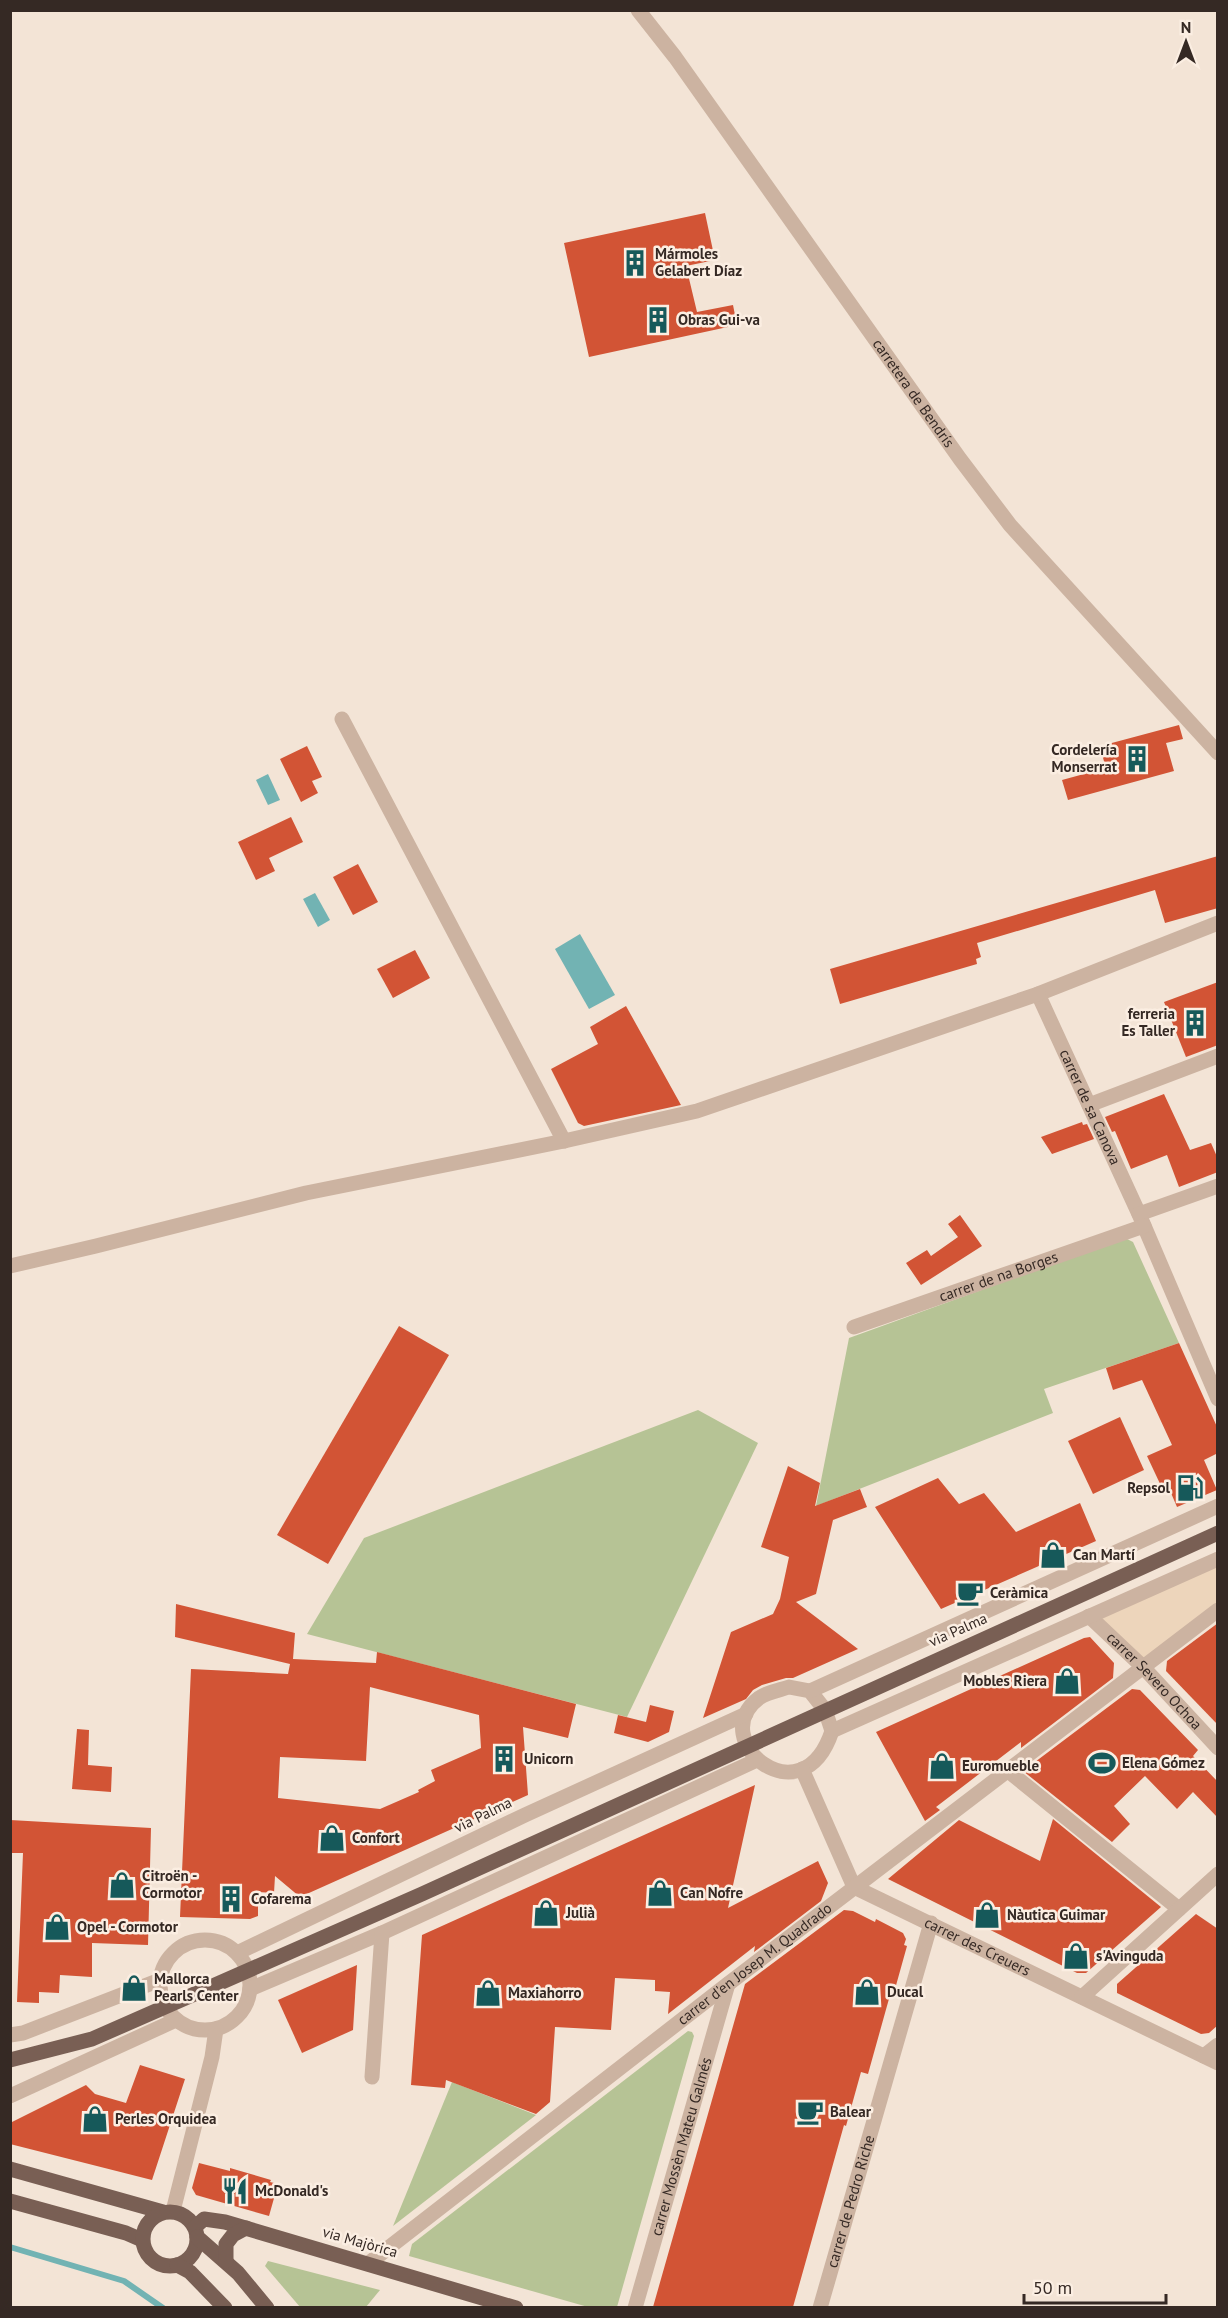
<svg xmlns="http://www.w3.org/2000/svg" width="1228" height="2318" font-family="'PT Sans',sans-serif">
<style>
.green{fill:#b6c395}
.plaza{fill:#edd5bb}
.water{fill:#72b3b3}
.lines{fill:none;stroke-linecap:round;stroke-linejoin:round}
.stream{stroke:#72b3b3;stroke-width:6}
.building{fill:#d25435;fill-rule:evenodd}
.minor{stroke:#ccb3a1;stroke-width:15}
.major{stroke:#795f54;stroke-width:15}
.labels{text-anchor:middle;stroke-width:5;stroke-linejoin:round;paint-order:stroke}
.poi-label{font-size:15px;font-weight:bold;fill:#352924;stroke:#fbeee2;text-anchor:start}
.street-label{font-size:15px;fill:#352924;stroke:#fbeee2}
</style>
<rect width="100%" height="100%" fill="#f3e4d6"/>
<g class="green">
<path d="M1125 1238 1133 1242 1179 1343 1044 1389 1053 1413 816 1506 849 1338Z"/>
<path d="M698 1410 758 1443 627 1717 307 1634 364 1538Z"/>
<path d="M688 2031 692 2032 694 2036 617 2307H588L409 2256 412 2244Z"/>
<path d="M452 2082 536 2115 393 2226Z"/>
<path d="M268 2261 380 2290 366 2307H300L265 2266Z"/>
</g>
<path class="plaza" d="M1217 1559V1610L1143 1667 1089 1616Z"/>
<g class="water">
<path d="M268 774 280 800 268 805 256 780Z"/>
<path d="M315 893 330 920 318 927 303 899Z"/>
<path d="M580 934 615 995 589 1009 555 949Z"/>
</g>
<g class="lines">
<path class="stream" d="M10 2247 124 2281 163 2308"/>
</g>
<g class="building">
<path d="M705 213 715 260 686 266 697 312 733 305 737 325 589 357 564 243Z"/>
<path d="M1179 725 1183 739 1166 743 1174 771 1068 800 1062 780 1106 768 1101 751 1109 749 1108 744Z"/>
<path d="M307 746 322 777 312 781 318 793 301 802 280 759Z"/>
<path d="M291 817 303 842 269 858 275 871 256 880 238 842Z"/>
<path d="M1218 856V908L1165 923 1155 890 977 943 981 957 976 959 977 964 840 1004 830 969Z"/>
<path d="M358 864 378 902 353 915 333 877Z"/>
<path d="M415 950 430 978 393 998 377 969Z"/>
<path d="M1218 982V1045L1186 1057 1164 1002Z"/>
<path d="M626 1006 681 1105 584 1126 578 1123 551 1069 598 1044 590 1027Z"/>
<path d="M1164 1094 1190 1150 1211 1143 1218 1159V1172L1179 1187 1167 1155 1131 1169 1115 1131 1112 1132 1105 1117Z"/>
<path d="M1082 1122 1083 1125 1087 1124 1094 1139 1052 1154 1041 1137Z"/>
<path d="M960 1215 982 1246 921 1285 906 1263 927 1250 931 1256 958 1237 948 1224Z"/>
<path d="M399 1326 449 1355 328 1564 277 1535Z"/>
<path d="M1179 1343 1218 1429V1453L1204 1460 1217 1490 1177 1507 1165 1479 1162 1488 1147 1456 1172 1445 1142 1380 1113 1390 1106 1368Z"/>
<path d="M1120 1417 1144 1470 1093 1494 1068 1441Z"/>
<path d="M788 1466 820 1483 815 1506 860 1489 867 1507 833 1520 816 1594 796 1602 858 1649 793 1678H786L762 1685 753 1690 746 1699 703 1718 731 1632 773 1614 780 1599 789 1557 761 1547Z"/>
<path d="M938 1478 959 1504 984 1493 1016 1532 1080 1503 1096 1541 941 1609 875 1507Z"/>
<path d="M176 1604 295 1633 293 1659 376 1663 377 1652 576 1704 568 1738 523 1727 528 1795 300 1897 275 1876 274 1893 258 1892V1916L250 1919 180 1917 191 1669 288 1674 290 1664 175 1637ZM370 1687 479 1715 481 1748 431 1770 435 1781 418 1790 419 1792 380 1809 278 1798 280 1757 366 1761Z"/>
<path d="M1218 1623V1725L1166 1671 1167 1661Z"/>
<path d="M1090 1637 1114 1663 1113 1678 1021 1748V1742L936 1807 940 1810 925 1821 876 1732 1084 1638Z"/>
<path d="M1132 1689 1140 1690 1198 1750 1193 1756 1218 1782V1818L1193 1792 1177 1809 1145 1776 1114 1806 1130 1824 1112 1842 1023 1771Z"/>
<path d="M650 1705 674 1711 669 1732 648 1742 614 1733 618 1715 646 1722Z"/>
<path d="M77 1729 89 1730 88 1765 112 1767 111 1792 72 1789Z"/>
<path d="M755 1785 728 1908 818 1861 828 1883 821 1901 754 1952 755 1946 668 2014 670 1992 655 1991V1980L615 1978 611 2030 555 2027 550 2102 536 2114 446 2080 445 2088 411 2085 422 1935Z"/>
<path d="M1053 1819 1161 1907 1086 1973H1077L888 1879 959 1820 1040 1861Z"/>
<path d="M10 1820 151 1828 148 1945 92 1943V1977L60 1975 59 1993 39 1992V2003L17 2002 23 1853H10Z"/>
<path d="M844 1910 853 1911 875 1922 876 1919 903 1933 906 1939 904 1945 907 1946 895 1989 892 1988 868 2074 861 2072 846 2126 844 2125 793 2307H653L745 1984Z"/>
<path d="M1196 1914 1218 1929V2025L1209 2033 1201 2034 1117 1993V1984Z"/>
<path d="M357 1965 353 2030 302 2053 278 2000Z"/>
<path d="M140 2065 185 2079 152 2180 10 2144V2123L86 2085 95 2094 126 2103Z"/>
<path d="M199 2163 230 2171V2168L271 2180 270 2182 278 2184 269 2216 196 2195 192 2188Z"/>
</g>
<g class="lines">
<g class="minor">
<path id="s1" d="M638 10 675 57 960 459 1010 525 1218 753"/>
<path d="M342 719 564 1141"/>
<path id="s2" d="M1218 923 1038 994 1139 1214 1218 1399"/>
<path d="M1089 1105 1218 1056"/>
<path d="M1139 1214 1218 1186"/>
<path d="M10 1266 96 1246 306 1193 564 1141 697 1111 1038 994"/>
<path id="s3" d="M854 1327 1144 1226"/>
<path id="s4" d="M1089 1616 1143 1667 1218 1748"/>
<path d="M789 1687 810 1691 825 1710 832 1731C802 1822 704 1739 759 1698 767 1692 780 1690 789 1687Z"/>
<path d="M810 1691 1218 1506"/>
<path d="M832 1731 1218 1559"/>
<path id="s5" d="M802 1769 854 1887 1218 2063"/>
<path d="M1007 1770 1179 1909"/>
<circle cx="205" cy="1985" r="45"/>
<path d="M237 1953 525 1815 746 1714"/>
<path d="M250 1989 382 1933 757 1760"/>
<path d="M1082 1997 1218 1874"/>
<path d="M10 2035 23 2033 160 1980"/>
<path d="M1204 2056 1218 2045"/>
<path d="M372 2077 382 1933"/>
<path d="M10 2096 176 2020"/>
<path d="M173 2211 212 2057 216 2029"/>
<path id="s6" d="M369 2263 728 1984 1218 1610"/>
<path id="s7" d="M635 2308 728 1984"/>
<path id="s8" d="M820 2308 931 1923"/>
</g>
<g class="major">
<path d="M10 2060 92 2039 422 1894 1218 1533"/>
<path d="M10 2169 163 2212"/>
<path d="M10 2201 126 2233 142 2240"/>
<circle cx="170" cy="2239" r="27"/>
<path d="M195 2227 204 2219 225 2222 516 2308"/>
<path d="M197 2237 238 2273 267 2308"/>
<path d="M226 2261V2244L233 2235 246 2228"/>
<path d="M177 2265 190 2272 225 2308"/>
</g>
</g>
<defs>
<symbol id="building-bare" viewBox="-9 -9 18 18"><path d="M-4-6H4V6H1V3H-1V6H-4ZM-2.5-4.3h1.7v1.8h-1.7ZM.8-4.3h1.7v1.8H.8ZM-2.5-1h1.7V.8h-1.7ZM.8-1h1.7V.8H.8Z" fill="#16595a" stroke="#fbeee2" stroke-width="2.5" paint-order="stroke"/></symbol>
<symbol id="fuel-bare" viewBox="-9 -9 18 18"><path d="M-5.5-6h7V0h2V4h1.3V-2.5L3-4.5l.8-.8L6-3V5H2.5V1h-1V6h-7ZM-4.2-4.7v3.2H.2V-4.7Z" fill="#16595a" stroke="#fbeee2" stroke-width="2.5" paint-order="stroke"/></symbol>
<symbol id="shop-bare" viewBox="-9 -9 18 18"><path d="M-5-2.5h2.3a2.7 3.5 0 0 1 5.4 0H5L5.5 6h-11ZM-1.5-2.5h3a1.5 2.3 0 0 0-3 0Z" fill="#16595a" stroke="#fbeee2" stroke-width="2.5" paint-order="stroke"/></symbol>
<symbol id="cafe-bare" viewBox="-9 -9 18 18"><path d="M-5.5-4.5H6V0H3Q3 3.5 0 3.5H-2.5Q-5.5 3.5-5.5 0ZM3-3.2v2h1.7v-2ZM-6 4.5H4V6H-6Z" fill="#16595a" stroke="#fbeee2" stroke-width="2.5" paint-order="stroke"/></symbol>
<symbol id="stadium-bare" viewBox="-9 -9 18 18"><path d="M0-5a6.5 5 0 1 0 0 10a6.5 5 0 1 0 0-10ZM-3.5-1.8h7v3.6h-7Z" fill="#16595a" stroke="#fbeee2" stroke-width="2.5" paint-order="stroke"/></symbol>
<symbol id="restaurant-bare" viewBox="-9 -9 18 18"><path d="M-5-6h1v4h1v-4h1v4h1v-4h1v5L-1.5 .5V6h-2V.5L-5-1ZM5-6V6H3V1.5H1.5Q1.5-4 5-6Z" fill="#16595a" stroke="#fbeee2" stroke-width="2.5" paint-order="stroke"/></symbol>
</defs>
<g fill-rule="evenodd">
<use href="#building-bare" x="616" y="244" width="38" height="38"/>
<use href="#building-bare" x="639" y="301" width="38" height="38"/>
<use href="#building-bare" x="1118" y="740" width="38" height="38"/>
<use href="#building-bare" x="1176" y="1004" width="38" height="38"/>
<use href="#fuel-bare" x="1171" y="1469" width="38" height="38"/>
<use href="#shop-bare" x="1034" y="1536" width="38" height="38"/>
<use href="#cafe-bare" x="951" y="1574" width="38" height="38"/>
<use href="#shop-bare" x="1048" y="1662" width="38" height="38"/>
<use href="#building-bare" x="485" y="1740" width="38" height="38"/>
<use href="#stadium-bare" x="1083" y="1744" width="38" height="38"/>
<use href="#shop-bare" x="923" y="1747" width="38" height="38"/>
<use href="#shop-bare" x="313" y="1819" width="38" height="38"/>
<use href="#shop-bare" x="103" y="1866" width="38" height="38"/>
<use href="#shop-bare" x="641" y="1874" width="38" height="38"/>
<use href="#building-bare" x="212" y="1880" width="38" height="38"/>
<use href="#shop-bare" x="527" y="1894" width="38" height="38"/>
<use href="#shop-bare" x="968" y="1896" width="38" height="38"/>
<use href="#shop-bare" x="38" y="1908" width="38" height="38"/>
<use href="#shop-bare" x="1057" y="1937" width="38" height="38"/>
<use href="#shop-bare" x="115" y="1969" width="38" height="38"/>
<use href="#shop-bare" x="848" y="1973" width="38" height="38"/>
<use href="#shop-bare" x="469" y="1974" width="38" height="38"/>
<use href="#cafe-bare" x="791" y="2093" width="38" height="38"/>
<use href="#shop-bare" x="76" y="2100" width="38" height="38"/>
<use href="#restaurant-bare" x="216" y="2172" width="38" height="38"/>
</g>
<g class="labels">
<g class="poi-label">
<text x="655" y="259">Mármoles<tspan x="655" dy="17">Gelabert Díaz</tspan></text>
<text x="678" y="325">Obras Gui-va</text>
<text x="1117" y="755" text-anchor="end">Cordelería<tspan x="1117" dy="17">Monserrat</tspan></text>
<text x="1175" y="1019" text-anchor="end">ferreria<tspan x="1175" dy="17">Es Taller</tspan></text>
<text x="1170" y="1493" text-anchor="end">Repsol</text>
<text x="1073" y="1560">Can Martí</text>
<text x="990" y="1598">Ceràmica</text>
<text x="1047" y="1686" text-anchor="end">Mobles Riera</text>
<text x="524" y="1764">Unicorn</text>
<text x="1122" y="1768">Elena Gómez</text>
<text x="962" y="1771">Euromueble</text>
<text x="352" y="1843">Confort</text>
<text x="142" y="1881">Citroën -<tspan x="142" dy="17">Cormotor</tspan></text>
<text x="680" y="1898">Can Nofre</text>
<text x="251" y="1904">Cofarema</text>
<text x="566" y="1918">Julià</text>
<text x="1007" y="1920">Nàutica Guimar</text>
<text x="77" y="1932">Opel - Cormotor</text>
<text x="1096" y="1961">s'Avinguda</text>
<text x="154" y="1984">Mallorca<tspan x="154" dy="17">Pearls Center</tspan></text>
<text x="887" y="1997">Ducal</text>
<text x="508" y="1998">Maxiahorro</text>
<text x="830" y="2117">Balear</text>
<text x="115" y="2124">Perles Orquidea</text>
<text x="255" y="2196">McDonald's</text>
</g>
<g class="street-label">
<text dy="5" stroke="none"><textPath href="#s1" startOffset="472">carretera de Bendrís</textPath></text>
<text dy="5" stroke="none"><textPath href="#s2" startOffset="318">carrer de sa Canova</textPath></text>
<text dy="5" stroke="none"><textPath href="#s3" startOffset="153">carrer de na Borges</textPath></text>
<text transform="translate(958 1630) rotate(-24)" y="5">via Palma</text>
<text dy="5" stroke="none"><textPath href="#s4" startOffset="92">carrer Severo Ochoa</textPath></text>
<text transform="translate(483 1815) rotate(-26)" y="5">via Palma</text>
<text dy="5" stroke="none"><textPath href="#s5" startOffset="266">carrer des Creuers</textPath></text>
<text dy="5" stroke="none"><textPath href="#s6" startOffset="488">carrer d'en Josep M. Quadrado</textPath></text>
<text dy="5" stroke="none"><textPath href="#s7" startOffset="168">carrer Mossèn Mateu Galmés</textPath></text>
<text dy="5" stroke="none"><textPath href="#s8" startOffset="111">carrer de Pedro Riche</textPath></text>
<text transform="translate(360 2242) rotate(16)" y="5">via Majòrica</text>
</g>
</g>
<rect width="1228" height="2318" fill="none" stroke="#352924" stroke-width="24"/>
<g transform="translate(1186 42)" stroke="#fbeee2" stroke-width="4.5" paint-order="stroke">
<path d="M0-4.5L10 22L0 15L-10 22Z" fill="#352924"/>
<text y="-9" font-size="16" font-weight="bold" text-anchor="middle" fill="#352924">N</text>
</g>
<path d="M1024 2294v9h142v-9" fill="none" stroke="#352924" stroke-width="3"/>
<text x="1033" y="2294" font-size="18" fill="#352924" stroke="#fbeee2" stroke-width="4.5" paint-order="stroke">50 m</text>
</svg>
